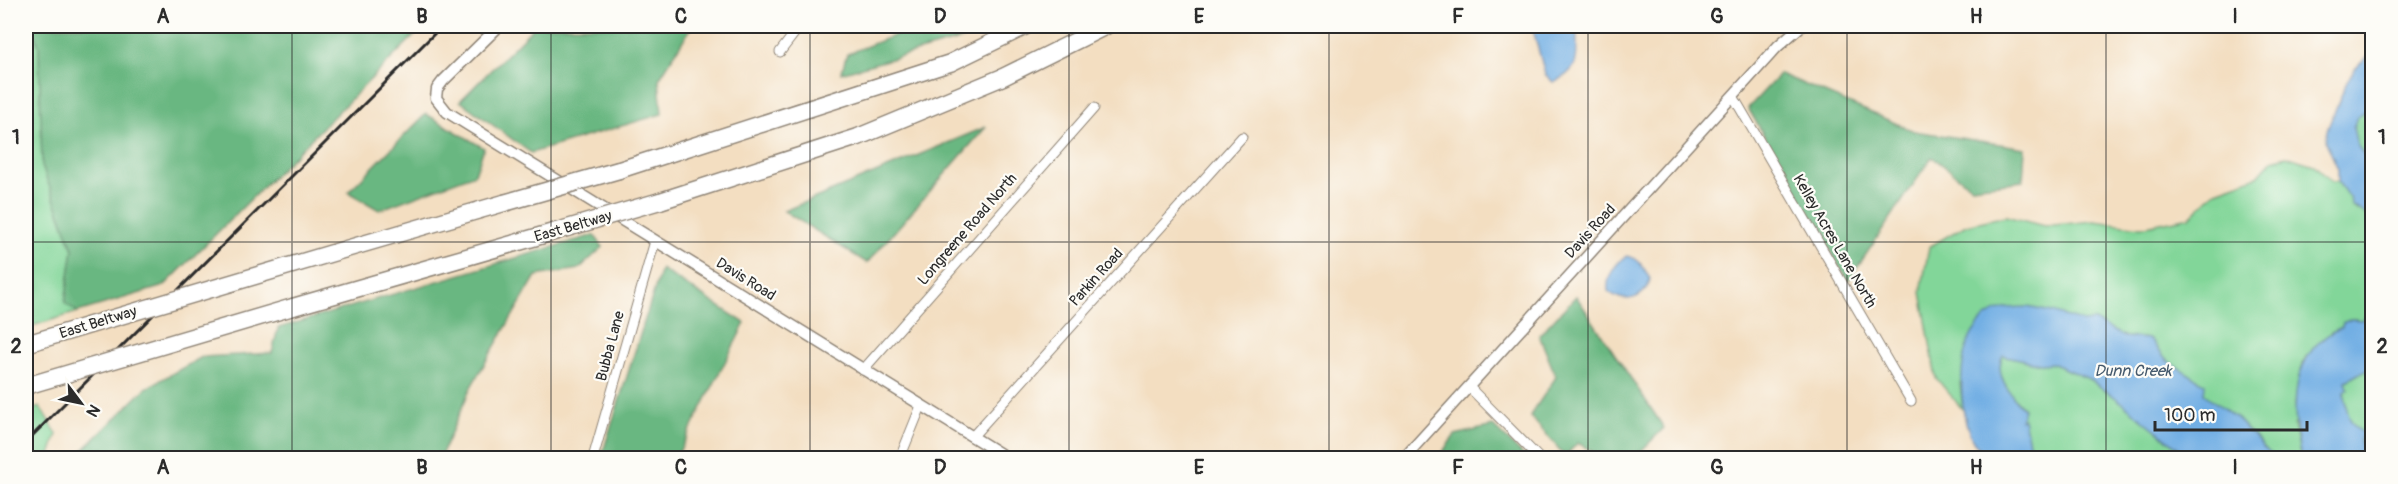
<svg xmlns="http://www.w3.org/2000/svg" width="2398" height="484" font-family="Pangolin,sans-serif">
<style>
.green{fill:#82d699;stroke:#568062;stroke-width:1.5}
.forest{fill:#69b781;stroke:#4a7156;stroke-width:1.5}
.water{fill:#72afe4;stroke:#4e6d88;stroke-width:1.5}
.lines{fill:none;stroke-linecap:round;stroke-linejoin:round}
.minor-casing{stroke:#8f8476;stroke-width:11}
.tertiary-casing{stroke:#8f8476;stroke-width:13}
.motorway-casing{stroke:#8f8476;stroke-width:19}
.minor{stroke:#fff;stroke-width:9}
.tertiary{stroke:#fff;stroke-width:10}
.motorway{stroke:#fff;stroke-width:16}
.rail{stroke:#2b2b2b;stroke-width:3}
.motorway-bridge-casing{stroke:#8f8476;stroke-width:19;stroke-linecap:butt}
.motorway-bridge{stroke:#fff;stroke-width:16}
.grid{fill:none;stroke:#2b2b2b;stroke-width:1.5;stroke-opacity:0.55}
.labels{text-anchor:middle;stroke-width:4.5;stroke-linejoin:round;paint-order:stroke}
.street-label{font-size:15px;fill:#2b2b2b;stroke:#fdfcf7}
.water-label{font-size:16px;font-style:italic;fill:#44596c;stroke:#fdfcf7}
.neatline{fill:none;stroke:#2b2b2b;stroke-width:2}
.grid-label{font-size:20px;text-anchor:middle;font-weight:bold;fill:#2b2b2b}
</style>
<rect width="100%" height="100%" fill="#fdfcf7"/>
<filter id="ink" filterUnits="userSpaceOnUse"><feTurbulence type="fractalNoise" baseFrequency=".0167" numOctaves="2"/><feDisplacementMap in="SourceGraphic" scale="12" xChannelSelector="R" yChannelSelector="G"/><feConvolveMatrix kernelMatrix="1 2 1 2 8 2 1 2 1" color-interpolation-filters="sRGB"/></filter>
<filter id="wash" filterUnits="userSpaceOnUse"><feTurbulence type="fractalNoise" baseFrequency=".008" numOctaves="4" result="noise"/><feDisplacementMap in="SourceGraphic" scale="24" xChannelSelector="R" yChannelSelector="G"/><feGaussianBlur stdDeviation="1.35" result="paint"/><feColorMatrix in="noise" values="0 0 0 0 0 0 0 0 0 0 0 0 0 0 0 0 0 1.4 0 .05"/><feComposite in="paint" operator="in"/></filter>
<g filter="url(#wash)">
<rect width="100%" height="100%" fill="#f3dec1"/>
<g class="green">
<path d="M26 26H30L39 46 42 166 73 250 65 303 78 312 26 328Z"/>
<path d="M2372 106V166C2360 157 2348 133 2356 117 2360 111 2367 108 2372 106Z"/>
<path d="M2286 156 2314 165 2332 182H2338L2350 199 2352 207 2372 218V313L2368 314 2362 320 2351 319 2343 327 2331 332 2305 358 2299 376 2295 404 2297 418 2294 425 2301 458H2274L2235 417 2204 394V384L2166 360 2150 339 2125 337 2094 321 2083 322 2052 312 2027 307 1960 383 1963 410 1936 378 1921 292 1929 247 1966 225 2006 216 2044 226 2094 221 2141 227 2190 217 2216 191 2258 176 2272 160Z"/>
<path d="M2003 355 2040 364 2051 363 2087 378 2111 394 2191 458H2038L2030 448 2024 420 2020 421V416L2024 408C2011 396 1993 374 2003 355Z"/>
<path d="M2372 366V458H2362L2360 440 2345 409 2346 381Z"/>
<path d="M40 407 57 434 49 458H26V411Z"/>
</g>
<g class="forest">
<path d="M30 26H424L164 286 78 312 65 303 73 249 42 166 39 46Z"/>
<path d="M535 26H692L659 79 662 114 531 153 460 101Z"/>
<path d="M918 26H1009L841 73 847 54Z"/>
<path d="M1780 74 1914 131 2025 148 2023 181 1972 187 1932 157 1848 281 1748 108Z"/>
<path d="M426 114 484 148 475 174 379 210 348 192Z"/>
<path d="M986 127 867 263 784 211Z"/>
<path d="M594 235 603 247 579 269 536 276 472 385 440 458H75L146 388 202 357 272 353 278 328Z"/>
<path d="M661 269 745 323 676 458H601Z"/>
<path d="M1576 296 1664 428 1634 458H1604L1578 443 1565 456 1530 416 1556 377 1539 335Z"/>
<path d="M1493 426 1526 458H1438L1455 435Z"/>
</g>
<g class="water">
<path d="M1532 26H1577C1575 53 1585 69 1553 82L1545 74Z"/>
<path d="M2372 52V106L2357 117 2353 128 2357 145 2372 166V218L2352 206 2350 199 2338 182V169L2326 142 2327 130 2346 84 2354 70Z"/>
<path d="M1627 256C1640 259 1644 268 1650 279 1645 300 1624 305 1608 291 1606 278 1615 263 1627 256Z"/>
<path d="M2027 307 2052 312 2083 322 2094 321 2125 337 2150 339 2166 360 2205 384 2204 394 2235 417 2274 458H2191L2111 394 2087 378 2051 363 2040 364 2003 355C1993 374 2011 396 2024 409L2020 420 2024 419 2030 448 2038 458C2018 459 1996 462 1980 449 1958 431 1957 361 1970 338 1973 332 1979 324 1984 319 1995 308 2012 307 2027 307Z"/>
<path d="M2372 313V366L2346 381 2348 389 2345 391C2345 407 2348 425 2363 433L2360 440 2362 458H2301C2291 410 2288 351 2342 327L2343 323 2351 319 2362 320 2368 314Z"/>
</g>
</g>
<g filter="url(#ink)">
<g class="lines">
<defs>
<g id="minor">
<path d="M780 52 800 26"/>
<path d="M1733 96 1911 401"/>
<path d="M863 370 1094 108"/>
<path d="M1469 387 1539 458"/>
<path d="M972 437 1242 137"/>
<path d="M593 458 655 241"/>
<path d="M900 458 921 406"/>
</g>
<g id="tertiary">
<path d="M499 26 443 81 437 89 436 98 447 112 1007 458"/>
<path d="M1404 458 1778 46 1801 26"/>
</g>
<g id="motorway">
<path d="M619 170 950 63 1026 26"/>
<path d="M660 201 858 137 1003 77 1106 26"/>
<path d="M346 249 504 203"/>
<path d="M293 307 557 231"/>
</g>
</defs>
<use href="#minor" class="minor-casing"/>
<use href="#tertiary" class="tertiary-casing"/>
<use href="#motorway" class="motorway-casing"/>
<use href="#minor" class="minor"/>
<use href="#tertiary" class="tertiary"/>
<use href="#motorway" class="motorway"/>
<path class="rail" d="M26 442 442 26"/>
<defs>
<g id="motorway-bridge">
<path d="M504 203 619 170"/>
<path d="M557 231 660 201"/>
<path d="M26 344 346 249"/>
<path d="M26 386 293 307"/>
</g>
</defs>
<use href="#motorway-bridge" class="motorway-bridge-casing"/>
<use href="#motorway-bridge" class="motorway-bridge"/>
</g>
</g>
<path class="grid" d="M292 26V458M551 26V458M810 26V458M1069 26V458M1329 26V458M1588 26V458M1847 26V458M2106 26V458M26 242H2372"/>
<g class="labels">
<g class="street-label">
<text transform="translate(573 226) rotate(-16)" y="5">East Beltway</text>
<text transform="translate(967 229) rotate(-49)" y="5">Longreene Road North</text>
<text transform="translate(1590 231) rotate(-48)" y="5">Davis Road</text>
<text transform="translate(1835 241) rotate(60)" y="5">Kelley Acres Lane North</text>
<text transform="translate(1096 277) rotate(-48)" y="5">Parkin Road</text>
<text transform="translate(746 279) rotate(32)" y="5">Davis Road</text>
<text transform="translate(98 322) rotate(-17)" y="5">East Beltway</text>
<text transform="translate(610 346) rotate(-75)" y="5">Bubba Lane</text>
</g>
<g class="water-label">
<text x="2133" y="376">Dunn Creek</text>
</g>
</g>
<rect width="2398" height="484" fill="none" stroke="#fdfcf7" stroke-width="66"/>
<g transform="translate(81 403) rotate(122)" stroke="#fdfcf7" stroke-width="4.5" paint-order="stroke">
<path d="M0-4.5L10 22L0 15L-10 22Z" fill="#2b2b2b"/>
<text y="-9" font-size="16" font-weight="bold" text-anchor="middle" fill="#2b2b2b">N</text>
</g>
<path d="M2155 421v9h152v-9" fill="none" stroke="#2b2b2b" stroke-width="3"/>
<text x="2164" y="421" font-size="18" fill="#2b2b2b" stroke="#fdfcf7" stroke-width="4.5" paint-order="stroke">100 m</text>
<rect x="33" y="33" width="2332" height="418" class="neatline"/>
<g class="grid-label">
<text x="163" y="23">A</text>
<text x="422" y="23">B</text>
<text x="681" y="23">C</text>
<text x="940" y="23">D</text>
<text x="1199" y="23">E</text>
<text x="1458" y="23">F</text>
<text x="1717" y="23">G</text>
<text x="1976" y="23">H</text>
<text x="2235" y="23">I</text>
<text x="16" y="144">1</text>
<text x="2382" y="144">1</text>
<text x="16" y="353">2</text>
<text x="2382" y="353">2</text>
<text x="163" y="474">A</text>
<text x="422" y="474">B</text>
<text x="681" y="474">C</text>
<text x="940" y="474">D</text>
<text x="1199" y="474">E</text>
<text x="1458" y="474">F</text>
<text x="1717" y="474">G</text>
<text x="1976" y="474">H</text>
<text x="2235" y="474">I</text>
</g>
</svg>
